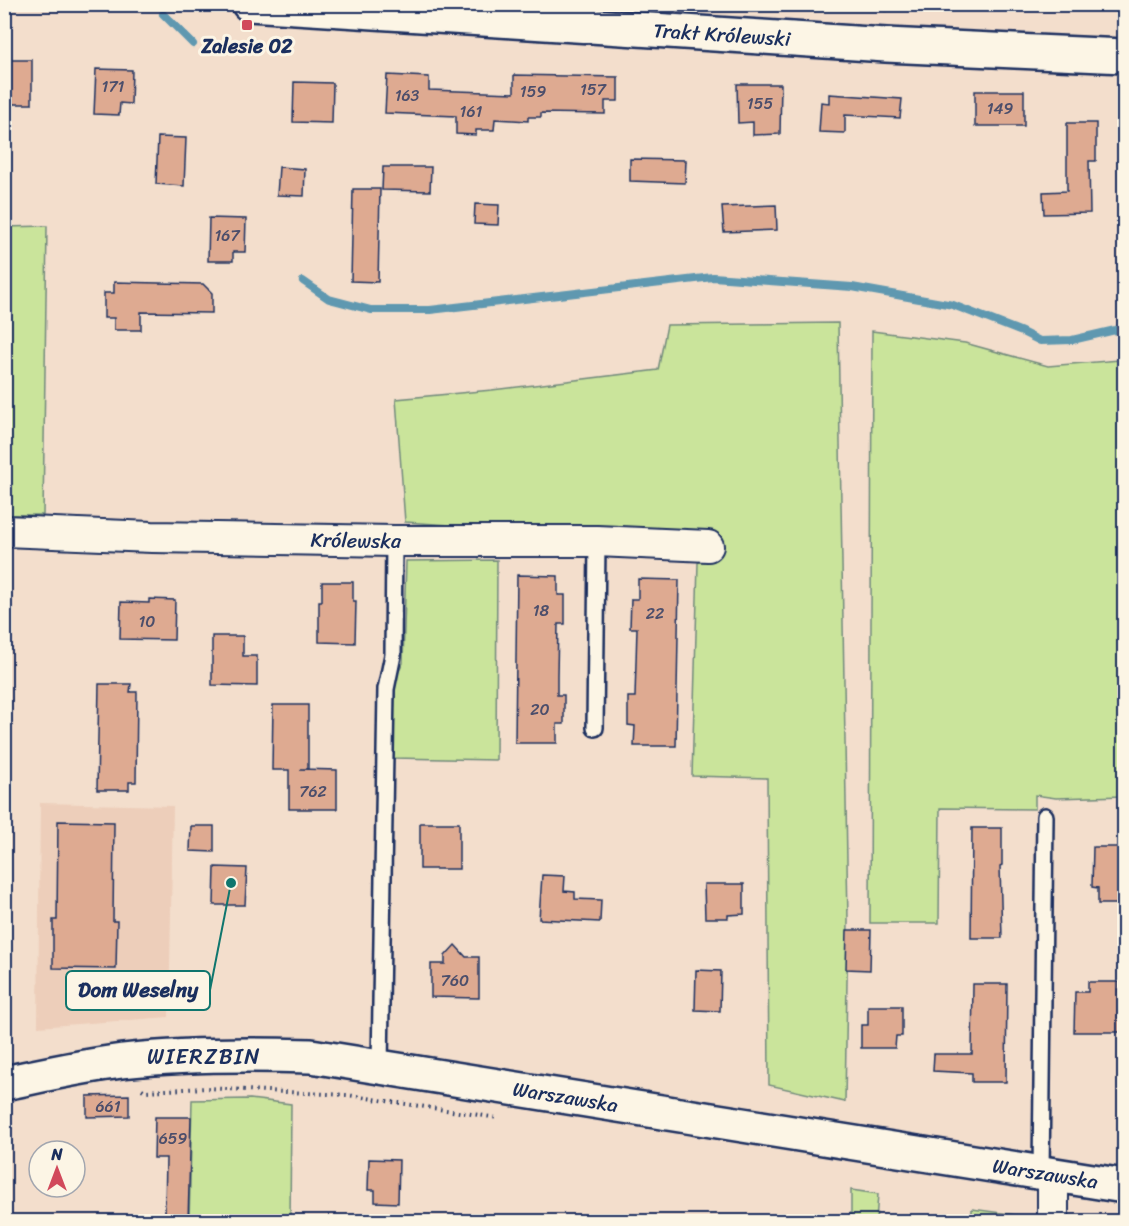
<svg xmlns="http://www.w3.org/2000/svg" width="1129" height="1226" font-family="Sriracha,sans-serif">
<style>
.built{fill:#edceba}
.green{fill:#cae49b;stroke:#728a7c;stroke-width:1.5}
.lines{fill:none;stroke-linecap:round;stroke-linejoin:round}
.stream{stroke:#5f98b0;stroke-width:8}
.building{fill:#deaa91;stroke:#1b2f5e;stroke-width:1.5}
.lane-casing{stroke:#1b2f5e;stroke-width:20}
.street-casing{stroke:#1b2f5e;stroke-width:34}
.secondary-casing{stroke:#1b2f5e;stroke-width:38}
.path{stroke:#1b2f5e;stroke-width:4;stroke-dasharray:1.5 4.5;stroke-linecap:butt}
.lane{stroke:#fcf5e5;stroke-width:15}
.street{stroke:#fcf5e5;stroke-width:30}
.secondary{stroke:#fcf5e5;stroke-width:33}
.poi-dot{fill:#d1495b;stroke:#fcf5e5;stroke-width:2}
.labels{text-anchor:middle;stroke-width:6;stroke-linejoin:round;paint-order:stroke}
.number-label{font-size:16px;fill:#4c4e6b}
.street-label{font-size:20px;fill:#1b2f5e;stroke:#fcf5e5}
.poi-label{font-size:20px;font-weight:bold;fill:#1b2f5e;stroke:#fcf5e5}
.quarter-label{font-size:22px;letter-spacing:1.5px;fill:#1b2f5e;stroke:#fcf5e5}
.leader{fill:none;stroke:#0f766e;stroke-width:2}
.callout-dot{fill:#0f766e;stroke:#fcf5e5;stroke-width:2}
.callout{fill:#fcf5e5;stroke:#0f766e;stroke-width:2}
.callout-label{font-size:21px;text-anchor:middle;font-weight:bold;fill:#1b2f5e}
</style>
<rect width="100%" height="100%" fill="#f3decc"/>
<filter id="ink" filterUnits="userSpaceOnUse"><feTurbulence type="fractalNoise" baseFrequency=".0167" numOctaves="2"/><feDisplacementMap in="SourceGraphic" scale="12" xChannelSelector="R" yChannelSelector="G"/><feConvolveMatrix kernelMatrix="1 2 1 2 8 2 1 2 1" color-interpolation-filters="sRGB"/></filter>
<g filter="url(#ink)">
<path class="built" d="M40 803 173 806 169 1017 38 1027Z"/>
<g class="green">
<path d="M47 226 43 515H5V227Z"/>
<path d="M838 323 848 921 845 1102 769 1085 767 778 692 776 698 563 719 542 405 522 396 399 492 390 658 370 667 325Z"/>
<path d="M872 331 965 343 1048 366 1120 360 1124 358V796L1056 798 1035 795V809L940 808 939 923H870Z"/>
<path d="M497 560 496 760 393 758 395 679 403 663 406 561Z"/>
<path d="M250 1099 291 1104 290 1221 189 1222 192 1100Z"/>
<path d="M851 1190 878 1194 876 1221H851Z"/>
<path d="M972 1209 1038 1218V1221H972Z"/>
</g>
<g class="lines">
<g class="stream">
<path d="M163 14 193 44"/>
<path d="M303 281 329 299 371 310H430L713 277 852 287 953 305 1022 332 1040 341 1072 340 1124 328"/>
</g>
</g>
<g class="building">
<rect x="4" y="60" width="28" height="44"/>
<path d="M96 69 132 70 131 104 120 103 119 115 94 114Z"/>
<path d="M387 75 429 77V90L514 93V75L618 77V101H605V114L541 113V117H528V121L495 119 494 130H476V135L456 134V116L385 113Z"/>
<path d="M294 82 333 83 332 123 293 122Z"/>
<path d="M737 84H781L780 134 753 135V122L738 123Z"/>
<rect x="975" y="91" width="49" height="35"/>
<path d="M829 94 902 99 900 118 845 115V133L819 132 821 102 829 103Z"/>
<path d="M1067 123H1096V161H1089L1090 213 1044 214 1043 192 1067 191Z"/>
<path d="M158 137 186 138 184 186 156 184Z"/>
<path d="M630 159 686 160 685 183 630 181Z"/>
<path d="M279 167 305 169 304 196 277 195Z"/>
<path d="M383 167H431L430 191 382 190Z"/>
<path d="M353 189H380L378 282 351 281Z"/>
<path d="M475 204 499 205 498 225 474 224Z"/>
<path d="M776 205 777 230 724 232 722 207Z"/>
<path d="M209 218 246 219 245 252H233V261H208Z"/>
<path d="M114 282 203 284 212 293V313L141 312V330H114V318H104V293H114Z"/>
<path d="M517 575 558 576V595H565V624H558L557 675V695H564V724H557V743H515Z"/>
<path d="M638 579 679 580 676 746H634L635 726 628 725V697H635L637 628H630L631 599H638Z"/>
<path d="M322 582H353V601H356L355 643 319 642V601H322Z"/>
<path d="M149 599 175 600 174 640 120 639 121 602 149 603Z"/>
<path d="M212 636H243V656H257V686L212 685Z"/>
<path d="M99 684H131L130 692H137L136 782H129V790H97Z"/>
<path d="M273 705H308V769H300L337 770V809H289V770H272Z"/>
<path d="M58 821 114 822 113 921H117L116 969 53 968V920H57Z"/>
<rect x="420" y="823" width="39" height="46"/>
<path d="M191 826H214V852L190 851Z"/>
<path d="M972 828H1002V865L1000 866 1002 938H971Z"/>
<path d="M1093 847H1125V904H1098V888L1092 887Z"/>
<path d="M215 867 247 868 245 905H214Z"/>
<path d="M542 875 565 876 564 891 575 892V899L601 900 600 922 539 919Z"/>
<path d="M704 884H744V914L728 915V918H705Z"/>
<path d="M847 930H871L870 970 846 969Z"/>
<path d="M455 945 466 957H479V998L431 997V964H445V956Z"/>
<path d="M696 970 721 971 720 1011 695 1010Z"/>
<path d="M1088 982H1119V992H1125V1032H1074L1075 992H1088Z"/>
<path d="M973 984H1007L1006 1082H972V1073L933 1071 934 1054H972Z"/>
<path d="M868 1006H902V1036H896L895 1048H861V1025H868Z"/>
<path d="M129 1095V1116L87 1117V1096Z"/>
<path d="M155 1117H191L188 1221H170L165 1211 166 1158H154Z"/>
<path d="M369 1159 399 1160 398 1203 375 1202V1190H368Z"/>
</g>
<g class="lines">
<defs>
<g id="lane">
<path d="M595 728 597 541"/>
<path d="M380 1066 386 689 393 655 394 541"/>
<path d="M1041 1173 1045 816"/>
</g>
<g id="street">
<path id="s1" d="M4 531 152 537 394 541H597L708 546"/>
<path d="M1053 1176V1222"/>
</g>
<g id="secondary">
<path id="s2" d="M249 4 886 45 1124 56"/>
<path id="s3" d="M4 1083C43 1075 82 1066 122 1061 185 1054 248 1054 311 1056L1124 1186"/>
</g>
</defs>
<use href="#lane" class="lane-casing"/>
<use href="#street" class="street-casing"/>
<use href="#secondary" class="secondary-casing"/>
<g class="path">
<path d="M886 4V16"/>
<path d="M142 1089 145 1091 206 1088 347 1095 498 1118"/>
</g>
<use href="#lane" class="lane"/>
<use href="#street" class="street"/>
<use href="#secondary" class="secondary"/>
</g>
</g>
<rect class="poi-dot" x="241" y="19" width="12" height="12" rx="3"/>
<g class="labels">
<g class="number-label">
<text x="113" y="92">171</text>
<text x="593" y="95">157</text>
<text x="533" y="97">159</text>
<text x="407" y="101">163</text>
<text x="760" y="109">155</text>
<text x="1000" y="114">149</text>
<text x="471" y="117">161</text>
<text x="227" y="241">167</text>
<text x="541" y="616">18</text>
<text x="655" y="619">22</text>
<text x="147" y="627">10</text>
<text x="540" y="715">20</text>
<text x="313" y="797">762</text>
<text x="455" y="986">760</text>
<text x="108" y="1112">661</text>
<text x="173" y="1144">659</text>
</g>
<g class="street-label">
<text dy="7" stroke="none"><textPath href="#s2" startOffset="474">Trakt Królewski</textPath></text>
<text dy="7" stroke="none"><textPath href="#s1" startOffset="352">Królewska</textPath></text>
<text dy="7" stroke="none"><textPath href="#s3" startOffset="567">Warszawska</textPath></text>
<text dy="7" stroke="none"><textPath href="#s3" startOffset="1053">Warszawska</textPath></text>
</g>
<g class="poi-label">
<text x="247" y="53">Zalesie 02</text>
</g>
<g class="quarter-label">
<text x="204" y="1064">WIERZBIN</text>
</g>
</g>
<path class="leader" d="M231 883L210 990"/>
<circle class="callout-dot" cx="231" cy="883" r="6"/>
<rect class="callout" x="66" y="971" width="144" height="39" rx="6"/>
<g class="callout-label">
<text x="138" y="997">Dom Weselny</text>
</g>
<rect width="1129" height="1226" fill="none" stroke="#fcf5e5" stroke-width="24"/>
<rect x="12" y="12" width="1105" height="1202" fill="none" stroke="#1b2f5e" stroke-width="2" filter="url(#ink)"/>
<g transform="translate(57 1169)"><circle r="28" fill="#fcf5e5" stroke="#a2a6af" stroke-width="1.5"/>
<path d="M0-4.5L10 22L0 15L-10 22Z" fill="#d1495b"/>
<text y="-9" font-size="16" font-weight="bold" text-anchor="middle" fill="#1b2f5e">N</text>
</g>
</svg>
